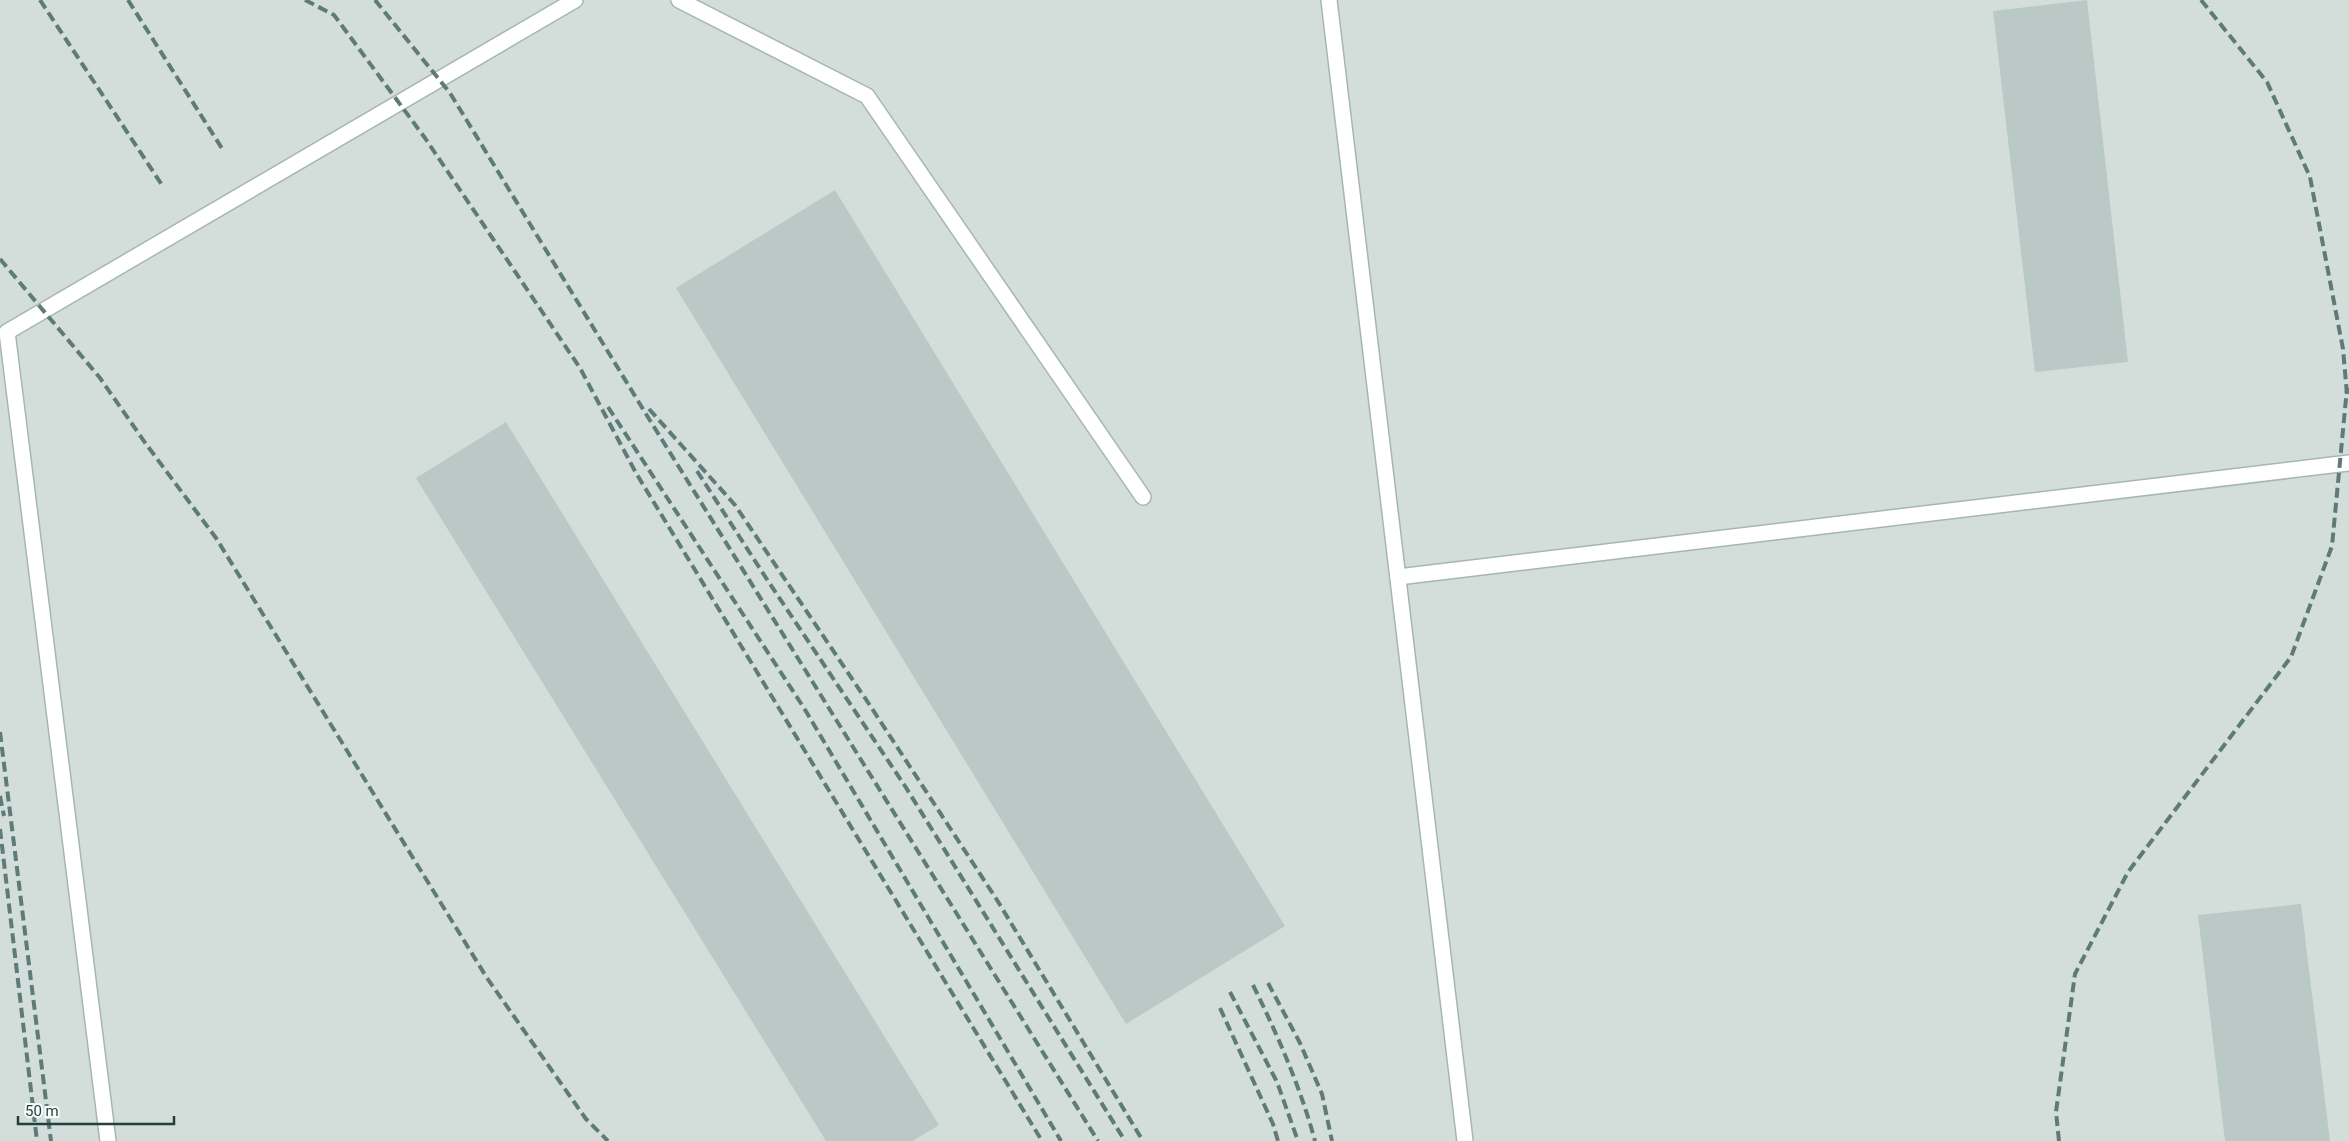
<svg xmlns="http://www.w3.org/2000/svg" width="2349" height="1141" font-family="Roboto,sans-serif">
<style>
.built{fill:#d3dedb}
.building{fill:#bac9c5}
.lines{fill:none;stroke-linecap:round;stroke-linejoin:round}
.minor-casing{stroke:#a7b6b3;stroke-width:18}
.minor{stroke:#fff;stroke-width:15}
.rail{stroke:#5f7b78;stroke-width:4;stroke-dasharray:10 5;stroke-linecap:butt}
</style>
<rect width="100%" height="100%" fill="#e5eeeb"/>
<rect class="built" x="0" y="0" width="2349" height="1141"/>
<g class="building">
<path d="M2087 0 2128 362 2035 372 1993 11Z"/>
<path d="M835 190 1285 926 1126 1024 676 288Z"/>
<path d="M506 422 939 1125 913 1141H826L416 478Z"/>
<path d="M2301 904 2330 1141H2225L2198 915Z"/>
</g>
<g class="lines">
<defs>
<g id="minor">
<path d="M679 0 867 96 1143 497"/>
<path d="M1329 0 1465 1141"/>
<path d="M1398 577 2349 463"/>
<path d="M108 1141 7 332 575 0"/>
</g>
</defs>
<use href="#minor" class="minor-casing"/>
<use href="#minor" class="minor"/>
<g class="rail">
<path d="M40 0 162 185"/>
<path d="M128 0 223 150"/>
<path d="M305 0 334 15 425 138 580 368 636 473 1042 1141"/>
<path d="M375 0 450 93 646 414 1098 1141"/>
<path d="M2201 0 2267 82 2310 177 2343 349 2347 394"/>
<path d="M0 259 100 378 146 444 216 538 487 978 586 1119 608 1141"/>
<path d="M608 407 804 708 1061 1141"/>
<path d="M649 409 735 505 869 704 997 900 1143 1141"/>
<path d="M697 471 768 581 905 786 1125 1141"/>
<path d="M0 732 51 1141"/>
<path d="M0 796 4 816"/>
<path d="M0 829 37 1141"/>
<path d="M1268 983 1300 1043 1322 1094 1332 1141"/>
<path d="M1253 985C1278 1036 1300 1086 1315 1141"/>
<path d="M1230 992 1277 1082 1298 1141"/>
<path d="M1220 1008 1273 1124 1278 1141"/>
<path d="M2059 1141 2056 1112 2075 974 2128 872 2291 657 2332 546 2347 388"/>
</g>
</g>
<path d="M18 1116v8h156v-8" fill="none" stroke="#24403d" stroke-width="2.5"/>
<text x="25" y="1116" font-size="15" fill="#24403d" stroke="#f6faf9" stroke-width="4" paint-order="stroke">50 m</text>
</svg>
